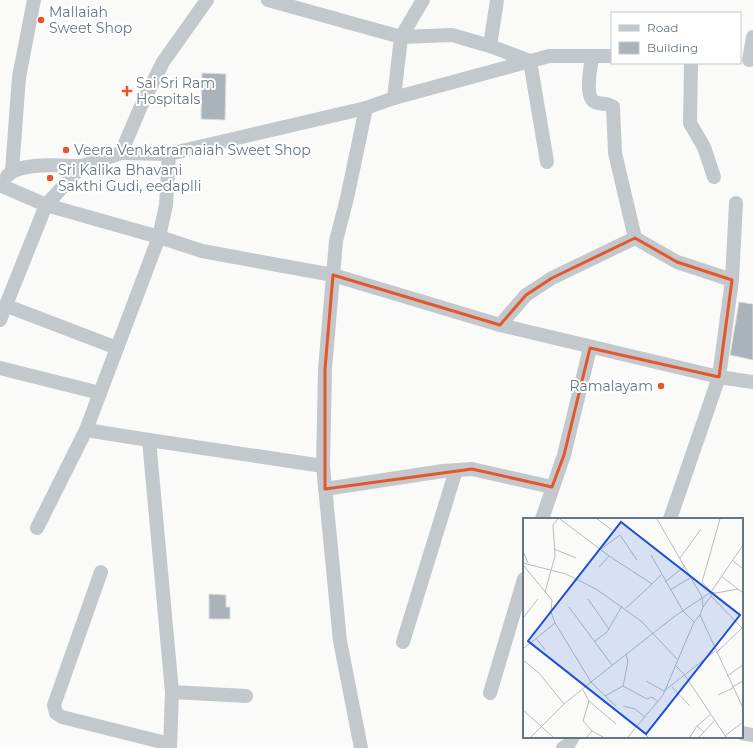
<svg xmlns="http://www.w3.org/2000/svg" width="753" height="748" font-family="Montserrat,sans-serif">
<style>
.building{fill:#aab3b9;stroke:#dcdcda}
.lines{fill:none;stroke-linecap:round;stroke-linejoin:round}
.minor{stroke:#c3c8cc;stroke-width:14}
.marked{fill:none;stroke:#e4572e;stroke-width:3;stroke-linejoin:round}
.poi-dot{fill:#e4572e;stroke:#fff;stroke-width:1.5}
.labels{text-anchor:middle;stroke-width:4;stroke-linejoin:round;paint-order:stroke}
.poi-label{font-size:14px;fill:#657683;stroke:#fff;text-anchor:start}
.inset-road{fill:none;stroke:#b5bdc2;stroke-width:1}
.view{fill:#1d4ed8;fill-opacity:0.15;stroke:#1d4ed8;stroke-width:2}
.inset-edge{fill:none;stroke:#657683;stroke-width:2}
</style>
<rect width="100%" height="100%" fill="#fafaf8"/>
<g class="building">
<path d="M202 73 226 74 225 120 201 119Z"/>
<path d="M739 302 753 304V360L730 355Z"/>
<path d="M209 594 226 595V607H230V619H209Z"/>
</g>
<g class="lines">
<g class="minor">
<path d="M268 0 401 37 452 35 490 46 530 61 547 162"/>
<path d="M490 46 497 0"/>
<path d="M592 56C591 66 584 97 595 102 601 105 607 102 613 107L615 153 635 238 677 262 732 280 719 377 753 382"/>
<path d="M749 60 753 37"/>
<path d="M691 63 690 123 704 147 714 177"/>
<path d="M394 98 401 37 423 0"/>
<path d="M121 153 169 154 366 108 394 98 549 56H612"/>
<path d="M12 171 19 77 34 0"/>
<path d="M7 176C21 161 61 166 82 166"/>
<path d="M0 185 46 205 159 237 202 251 333 275 500 325 719 377 670 519"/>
<path d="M732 280 736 203"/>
<path d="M7 306 117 348"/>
<path d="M0 320 46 205 82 166 121 153 141 106 163 62 207 0"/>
<path d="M500 325 526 295 552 278 635 238"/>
<path d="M0 368 100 393"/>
<path d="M86 430 149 440"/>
<path d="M325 489 443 471 472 469 552 487"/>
<path d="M542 519 564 455 590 348"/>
<path d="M37 528 86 430 159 237 166 205 169 154"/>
<path d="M101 572 54 705 56 713 62 717 170 744"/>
<path d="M403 642 456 470"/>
<path d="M172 692 246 696"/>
<path d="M490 693 524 579"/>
<path d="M742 733 753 735"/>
<path d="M170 748 172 692 149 440 323 466"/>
<path d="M361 748 340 641 323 466 325 369 336 241 347 198 366 108"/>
<path d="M563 748 568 745 573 737"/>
</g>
</g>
<path class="marked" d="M635 238 677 262 732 280 719 377 590 348 564 455 552 487 472 469 325 489V369L333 275 500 325 526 295 552 278Z"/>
<g class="poi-dot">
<circle cx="41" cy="20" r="4"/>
<path d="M125 85h4v4h4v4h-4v4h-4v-4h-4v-4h4z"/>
<circle cx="66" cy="150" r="4"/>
<circle cx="50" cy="178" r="4"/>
<circle cx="661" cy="386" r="4"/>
</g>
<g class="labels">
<g class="poi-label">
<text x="49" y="17">Mallaiah<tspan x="49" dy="16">Sweet Shop</tspan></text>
<text x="136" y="88">Sai Sri Ram<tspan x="136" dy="16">Hospitals</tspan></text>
<text x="74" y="155">Veera Venkatramaiah Sweet Shop</text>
<text x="58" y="175">Sri Kalika Bhavani<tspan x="58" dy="16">Sakthi Gudi, eedaplli</tspan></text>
<text x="653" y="391" text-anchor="end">Ramalayam</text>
</g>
</g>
<g transform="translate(523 518)">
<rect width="220" height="220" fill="#fafaf8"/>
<path class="inset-road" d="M37 1 86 38 129 66 103 90M74 1 89 12M134 1 179 79 180 89 177 97 220 190M197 1 179 64 188 74 193 75 215 71M31 31 53 40M78 31 97 17 114 42M0 33 5 45M128 37 160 93 171 104M157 40 178 11M209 42 220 51M0 45 43 56 73 71 118 103 154 141M0 47 29 82 28 94 32 105M76 49 86 38M198 58 220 75M142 64 162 48M129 66 138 57M147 72 167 60M22 74 32 38 30 7 35 1M188 78 219 110M65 81 86 111M46 89 89 147M180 89 188 78V74L220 27M0 100 15 81M13 120 22 132M71 124 84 114 99 88M0 131 32 105 68 164 152 98 188 74M193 135 220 109M0 142 16 155 41 186M152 147 161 156 203 219M204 158 220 147M123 163 141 173 192 133M100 168 105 144 103 136M149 169 167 188M209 169 220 163M60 172 66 183 60 203 69 213 64 219M195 177 210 170M82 178 93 188M66 183 93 206M100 188 112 191 122 199M0 192 30 219M114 208 125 219M174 208 181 214 176 219M69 213 80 219M181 214 191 203M202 218 220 204M8 219 41 186 68 164 82 178 100 168 124 181 129 179 135 184M105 219 140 177 171 104 177 97M167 219 174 208 187 197"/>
<path class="view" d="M98 4 217 97 123 216 5 123Z"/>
<rect width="220" height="220" class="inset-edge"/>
</g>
<rect x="611" y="12" width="130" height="52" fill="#ffffff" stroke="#c1c8cd"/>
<rect x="619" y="25" width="20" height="6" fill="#c3c8cc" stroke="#c1c8cd"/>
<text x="647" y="32" font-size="12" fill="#657683">Road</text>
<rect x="619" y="42" width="20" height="12" fill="#aab3b9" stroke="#c1c8cd"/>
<text x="647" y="52" font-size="12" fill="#657683">Building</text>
</svg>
